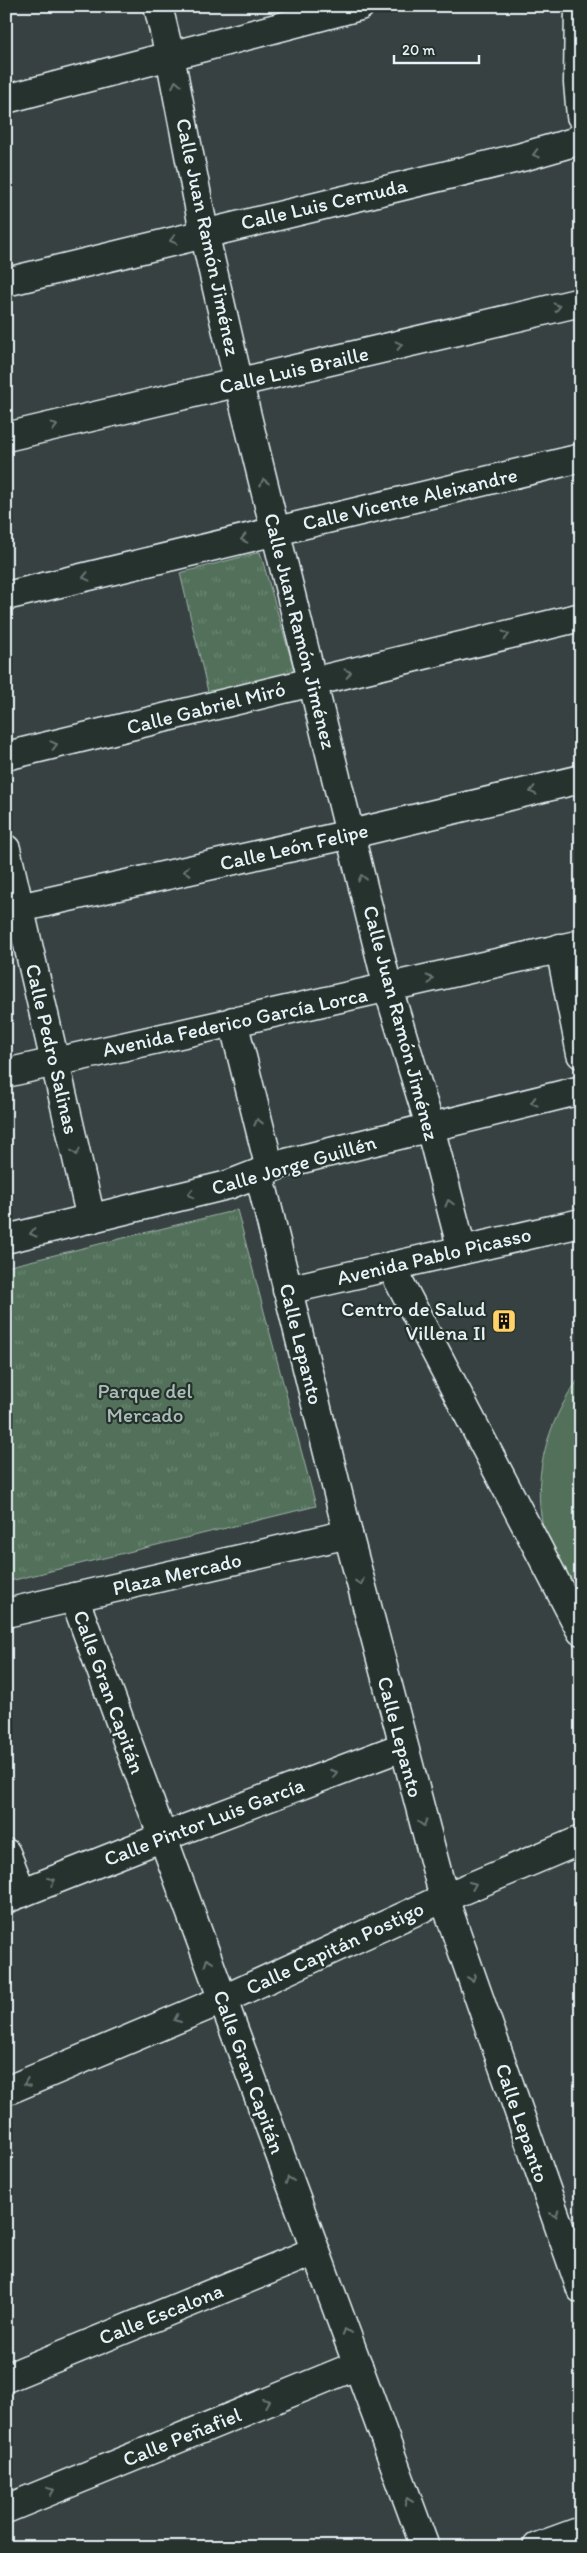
<svg xmlns="http://www.w3.org/2000/svg" width="587" height="2553" font-family="Itim,sans-serif">
<style>
.grass{fill:url(#grass-tufts);stroke:#9db1a9}
.pitch{fill:#52715a;stroke:#9db1a9}
.lines{fill:none;stroke-linecap:round;stroke-linejoin:round}
.minor-casing{stroke:#e8f1f8;stroke-width:31}
.minor{stroke:#26332d;stroke-width:28}
.oneway{stroke:#6a7674}
.labels{text-anchor:middle;stroke-width:4.5;stroke-linejoin:round;paint-order:stroke}
.street-label{font-size:21px;fill:#e8f1f8;stroke:#26332d}
.poi-label{font-size:21px;fill:#e8f1f8;stroke:#26332d;text-anchor:end}
.park-label{font-size:21px;fill:#acbeb9;stroke:#26332d}
</style>
<defs>
<pattern id="grass-tufts" width="24" height="20" patternUnits="userSpaceOnUse" patternTransform="scale(1.25)"><rect width="24" height="20" fill="#52715a"/><path d="M3 7l-1-3M5 7V3M7 7l1-3M15 17l-1-3M17 17v-4M19 17l1-3" fill="none" stroke="#6b8672"/></pattern>
</defs>
<rect width="100%" height="100%" fill="#374141"/>
<filter id="ink" filterUnits="userSpaceOnUse"><feTurbulence type="fractalNoise" baseFrequency=".02" numOctaves="2"/><feDisplacementMap in="SourceGraphic" scale="10" xChannelSelector="R" yChannelSelector="G"/><feConvolveMatrix kernelMatrix="1 2 1 2 8 2 1 2 1" color-interpolation-filters="sRGB"/></filter>
<g filter="url(#ink)">
<g class="grass">
<path d="M260 552 296 676 209 696 180 573Z"/>
<path d="M237 1210 316 1506 6 1582V1267Z"/>
</g>
<path class="pitch" d="M581 1376V1601C572 1586 560 1571 553 1555 525 1496 543 1426 581 1376Z"/>
<g class="lines">
<defs>
<g id="minor">
<path d="M158 6 170 56 204 232 239 384 388 988 427 1116 462 1250"/>
<path d="M579 6 578 83 581 116"/>
<path d="M6 99 360 6"/>
<path d="M6 282 522 157 574 142 581 137"/>
<path d="M6 437 581 302"/>
<path d="M6 596 581 458"/>
<path d="M6 756 581 617"/>
<path d="M6 849 91 1219"/>
<path d="M6 911 351 834 581 779"/>
<path d="M560 948 581 1054"/>
<path d="M233 1021 270 1169"/>
<path d="M6 1073 581 944"/>
<path d="M259 1173 348 1534 444 1898 581 2289"/>
<path d="M6 1239 228 1185 282 1164 581 1090"/>
<path d="M391 1266 581 1631"/>
<path d="M287 1290 581 1223"/>
<path d="M74 1597 425 2547"/>
<path d="M6 1613 348 1534"/>
<path d="M6 1853 22 1893"/>
<path d="M6 1899 163 1837 402 1747"/>
<path d="M6 2091 222 2000 444 1898 581 1840"/>
<path d="M6 2378 315 2251"/>
<path d="M6 2509 358 2365"/>
<path d="M537 2547 581 2531"/>
</g>
</defs>
<use href="#minor" class="minor-casing"/>
<use href="#minor" class="minor"/>
</g>
<defs><path id="oneway-chevron" d="M-2-3.5L2.5 0L-2 3.5" fill="none" stroke-width="1.6" stroke-linecap="round" stroke-linejoin="round" transform="scale(1.25)"/></defs>
<g class="oneway">
<use href="#oneway-chevron" transform="translate(176 84) rotate(-101)"/>
<use href="#oneway-chevron" transform="translate(536 154) rotate(165)"/>
<use href="#oneway-chevron" transform="translate(173 240) rotate(166)"/>
<use href="#oneway-chevron" transform="translate(557 307) rotate(-13)"/>
<use href="#oneway-chevron" transform="translate(399 345) rotate(-13)"/>
<use href="#oneway-chevron" transform="translate(54 426) rotate(-13)"/>
<use href="#oneway-chevron" transform="translate(264 482) rotate(-104)"/>
<use href="#oneway-chevron" transform="translate(244 539) rotate(167)"/>
<use href="#oneway-chevron" transform="translate(86 577) rotate(167)"/>
<use href="#oneway-chevron" transform="translate(506 635) rotate(-14)"/>
<use href="#oneway-chevron" transform="translate(348 673) rotate(-14)"/>
<use href="#oneway-chevron" transform="translate(54 745) rotate(-14)"/>
<use href="#oneway-chevron" transform="translate(533 791) rotate(167)"/>
<use href="#oneway-chevron" transform="translate(187 871) rotate(168)"/>
<use href="#oneway-chevron" transform="translate(362 878) rotate(-104)"/>
<use href="#oneway-chevron" transform="translate(430 979) rotate(-13)"/>
<use href="#oneway-chevron" transform="translate(534 1102) rotate(165)"/>
<use href="#oneway-chevron" transform="translate(258 1122) rotate(-104)"/>
<use href="#oneway-chevron" transform="translate(76 1152) rotate(77)"/>
<use href="#oneway-chevron" transform="translate(191 1194) rotate(166)"/>
<use href="#oneway-chevron" transform="translate(449 1203) rotate(-105)"/>
<use href="#oneway-chevron" transform="translate(33 1233) rotate(166)"/>
<use href="#oneway-chevron" transform="translate(360 1582) rotate(76)"/>
<use href="#oneway-chevron" transform="translate(334 1773) rotate(-21)"/>
<use href="#oneway-chevron" transform="translate(423 1823) rotate(75)"/>
<use href="#oneway-chevron" transform="translate(52 1881) rotate(-22)"/>
<use href="#oneway-chevron" transform="translate(473 1885) rotate(-23)"/>
<use href="#oneway-chevron" transform="translate(208 1962) rotate(-110)"/>
<use href="#oneway-chevron" transform="translate(472 1978) rotate(71)"/>
<use href="#oneway-chevron" transform="translate(177 2019) rotate(157)"/>
<use href="#oneway-chevron" transform="translate(27 2083) rotate(157)"/>
<use href="#oneway-chevron" transform="translate(289 2180) rotate(-110)"/>
<use href="#oneway-chevron" transform="translate(555 2214) rotate(71)"/>
<use href="#oneway-chevron" transform="translate(346 2332) rotate(-110)"/>
<use href="#oneway-chevron" transform="translate(266 2402) rotate(-22)"/>
<use href="#oneway-chevron" transform="translate(51 2491) rotate(-22)"/>
<use href="#oneway-chevron" transform="translate(408 2501) rotate(-110)"/>
</g>
</g>
<defs>
<symbol id="building-square" viewBox="-11 -11 22 22"><rect x="-9" y="-9" width="18" height="18" rx="4" fill="#ffd166" stroke="#26332d"/><path d="M-4-6H4V6H1V3H-1V6H-4ZM-2.5-4.3h1.7v1.8h-1.7ZM.8-4.3h1.7v1.8H.8ZM-2.5-1h1.7V.8h-1.7ZM.8-1h1.7V.8H.8Z" fill="#111"/></symbol>
</defs>
<g fill-rule="evenodd">
<use href="#building-square" x="490" y="1307" width="28" height="28"/>
</g>
<g class="labels">
<g class="street-label">
<text transform="translate(324 204) rotate(-13)" y="7">Calle Luis Cernuda</text>
<text transform="translate(208 237) rotate(78)" y="7">Calle Juan Ramón Jiménez</text>
<text transform="translate(294 370) rotate(-13)" y="7">Calle Luis Braille</text>
<text transform="translate(410 499) rotate(-13)" y="7">Calle Vicente Aleixandre</text>
<text transform="translate(300 631) rotate(76)" y="7">Calle Juan Ramón Jiménez</text>
<text transform="translate(206 708) rotate(-14)" y="7">Calle Gabriel Miró</text>
<text transform="translate(294 847) rotate(-13)" y="7">Calle León Felipe</text>
<text transform="translate(235 1022) rotate(-12)" y="7">Avenida Federico García Lorca</text>
<text transform="translate(401 1023) rotate(75)" y="7">Calle Juan Ramón Jiménez</text>
<text transform="translate(52 1049) rotate(77)" y="7">Calle Pedro Salinas</text>
<text transform="translate(294 1165) rotate(-16)" y="7">Calle Jorge Guillén</text>
<text transform="translate(434 1256) rotate(-13)" y="7">Avenida Pablo Picasso</text>
<text transform="translate(301 1344) rotate(76)" y="7">Calle Lepanto</text>
<text transform="translate(177 1574) rotate(-13)" y="7">Plaza Mercado</text>
<text transform="translate(109 1692) rotate(70)" y="7">Calle Gran Capitán</text>
<text transform="translate(400 1737) rotate(75)" y="7">Calle Lepanto</text>
<text transform="translate(204 1822) rotate(-21)" y="7">Calle Pintor Luis García</text>
<text transform="translate(335 1948) rotate(-25)" y="7">Calle Capitán Postigo</text>
<text transform="translate(249 2072) rotate(70)" y="7">Calle Gran Capitán</text>
<text transform="translate(522 2123) rotate(71)" y="7">Calle Lepanto</text>
<text transform="translate(161 2314) rotate(-22)" y="7">Calle Escalona</text>
<text transform="translate(182 2437) rotate(-22)" y="7">Calle Peñafiel</text>
</g>
<g class="poi-label">
<text x="486" y="1316">Centro de Salud<tspan x="486" dy="24">Villena II</tspan></text>
</g>
<g class="park-label">
<text x="145" y="1398">Parque del<tspan x="145" dy="24">Mercado</tspan></text>
</g>
</g>
<rect width="587" height="2553" fill="none" stroke="#26332d" stroke-width="25"/>
<rect x="12" y="12" width="562" height="2528" fill="none" stroke="#e8f1f8" stroke-width="2" filter="url(#ink)"/>
<path d="M394 55v8h85v-8" fill="none" stroke="#e8f1f8" stroke-width="2.5"/>
<text x="402" y="55" font-size="15" fill="#e8f1f8" stroke="#26332d" stroke-width="4" paint-order="stroke">20 m</text>
</svg>
